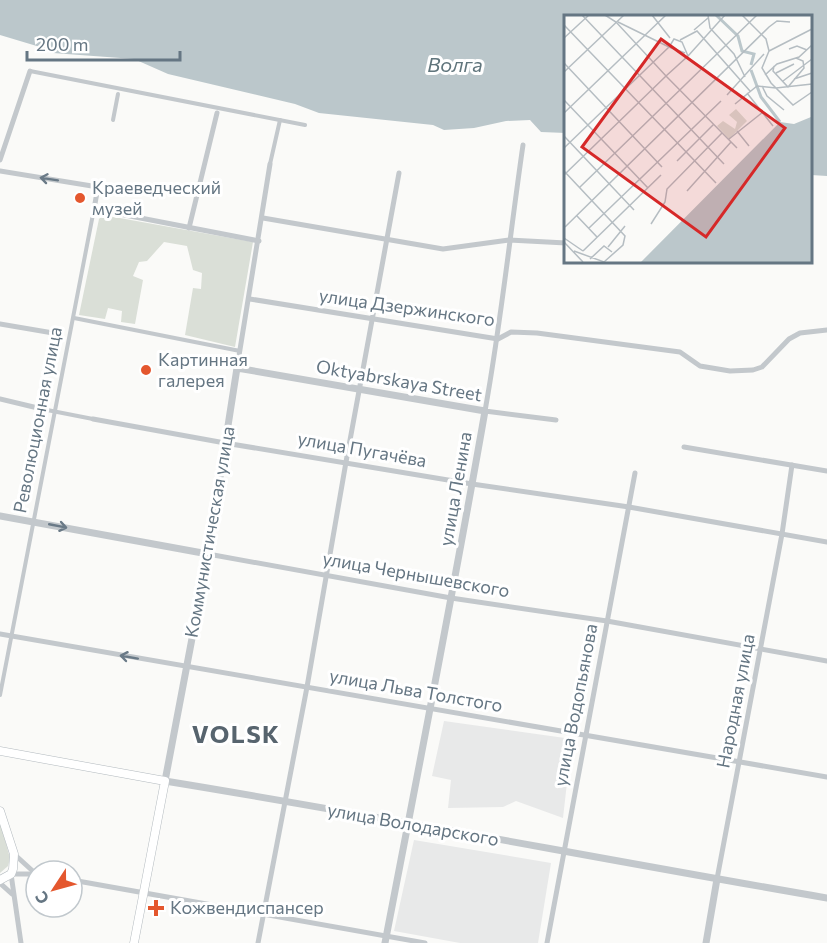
<svg xmlns="http://www.w3.org/2000/svg" width="827" height="943" viewBox="0 0 827 943" font-family="Commissioner,sans-serif">
  <rect width="100%" height="100%" fill="#fafaf8"/>
  <!-- built -->
  <g fill="#e8e9e9">
    <polygon points="444,721 572,739 563,818 516,801 503,807 448,808 451,780 432,776"/>
    <polygon points="414,840 551,863 538,943 460,943 394,931"/>
  </g>
  <!-- green -->
  <g fill="#dadfd7">
    <polygon points="103,215 253,242 235,347 185,335 193,288 201,289 202,273 193,270 187,246 164,242 147,261 139,262 133,276 143,280 135,324 121,322 122,311 108,308 105,319 79,315 99,219"/>
    <polygon points="0,822 10,858 8,866 0,873"/>
  </g>
  <!-- water -->
  <polygon fill="#bbc7cb" points="0,0 827,0 827,176 811,175 810,16 566,16 566,133 541,132 530,120 506,121 474,128 444,130 433,125 319,113 295,104 168,74 134,59 53,53 40,47 0,35"/>
  <g fill="none" stroke-linecap="round" stroke-linejoin="round">
    <defs>
      <g id="secondary">
        <polyline points="0,751 165,781 134,943"/>
        <polyline points="0,811 14,854 13,869 11,874 0,880"/>
      </g>
    </defs>
    <!-- secondary casing -->
    <use href="#secondary" stroke="#b3babf" stroke-width="9"/>
    <!-- pedestrian -->
    <g stroke="#c3c8cc" stroke-width="4">
      <polyline points="30,71 305,125"/>
      <polyline points="113,120 118,94"/>
      <polyline points="270,164 280,120"/>
      <polyline points="74,318 240,351"/>
      <polyline points="42,409 93,419"/>
      <polyline points="0,695 94,209"/>
    </g>
    <!-- minor -->
    <g stroke="#c3c8cc" stroke-width="5">
      <path d="M523 145C510 234 501 323 485 411L556 420"/>
      <polyline points="0,160 30,71"/>
      <polyline points="0,171 98,187 94,209 259,241"/>
      <polyline points="263,218 443,249 509,240 566,243"/>
      <polyline points="189,228 217,113"/>
      <polyline points="250,299 498,339 511,332 537,333 680,352 700,366 730,371 753,370 762,367 789,339 800,333 827,330"/>
      <polyline points="0,324 59,334"/>
      <polyline points="237,368 270,164"/>
      <polyline points="0,399 42,409"/>
      <polyline points="93,419 225,443 472,484 629,507 827,542"/>
      <polyline points="684,447 827,471"/>
      <polyline points="208,554 451,598 607,621 827,661"/>
      <polyline points="0,634 827,777"/>
      <polyline points="14,854 36,874"/>
      <polyline points="717,879 782,534 792,465"/>
      <polyline points="72,880 425,943"/>
      <polyline points="0,883 12,894"/>
      <polyline points="21,943 11,874 36,874"/>
      <polyline points="258,943 307,687 346,462 399,173"/>
      <polyline points="547,943 635,473"/>
    </g>
    <!-- tertiary -->
    <g stroke="#c3c8cc" stroke-width="7">
      <polyline points="0,516 208,554"/>
      <path d="M385 943C419 766 454 589 485 411L237 368 208 554 165 781C386 817 606 860 827 898"/>
      <polyline points="706,943 717,879"/>
    </g>
    <!-- secondary -->
    <use href="#secondary" stroke="#fff" stroke-width="8"/>
  </g>
  <!-- one-way arrows -->
  <defs><path id="oneway-shaft" d="M-6 0H5M1.5-3L5.5 0L1.5 3" fill="none" stroke-width="1.6" stroke-linecap="round" stroke-linejoin="round" transform="scale(1.5)"/></defs>
  <g stroke="#6a7a87">
    <use href="#oneway-shaft" transform="translate(49 179) rotate(-171)"/>
    <use href="#oneway-shaft" transform="translate(58 526) rotate(11)"/>
    <use href="#oneway-shaft" transform="translate(129 657) rotate(-170)"/>
  </g>
  <!-- markers -->
  <g fill="#e4572e" stroke="#fff" stroke-width="2">
    <circle cx="80" cy="198" r="6"/>
    <circle cx="146" cy="370" r="6"/>
    <path d="M153 899h6v6h6v6h-6v6h-6v-6h-6v-6h6z"/>
  </g>
  <g text-anchor="middle" stroke-width="6" stroke-linejoin="round" paint-order="stroke">
    <!-- poi labels -->
    <g font-size="18" fill="#657683" stroke="#fff" text-anchor="start">
      <text x="92" y="194">Краеведческий<tspan x="92" dy="21">музей</tspan></text>
      <text x="158" y="366">Картинная<tspan x="158" dy="21">галерея</tspan></text>
      <text x="170" y="914">Кожвендиспансер</text>
    </g>
    <!-- street labels -->
    <g font-size="18" fill="#657683" stroke="#fff">
      <text transform="translate(407 308) rotate(8)" y="6">улица Дзержинского</text>
      <text transform="translate(399 381) rotate(10)" y="6">Oktyabrskaya Street</text>
      <text transform="translate(38 420) rotate(-79)" y="6">Революционная улица</text>
      <text transform="translate(362 450) rotate(10)" y="6">улица Пугачёва</text>
      <text transform="translate(456 489) rotate(-80)" y="6">улица Ленина</text>
      <text transform="translate(210 532) rotate(-80)" y="6">Коммунистическая улица</text>
      <text transform="translate(416 575) rotate(10)" y="6">улица Чернышевского</text>
      <text transform="translate(416 691) rotate(10)" y="6">улица Льва Толстого</text>
      <text transform="translate(736 701) rotate(-79)" y="6">Народная улица</text>
      <text transform="translate(576 705) rotate(-79)" y="6">улица Водопьянова</text>
      <text transform="translate(413 825) rotate(10)" y="6">улица Володарского</text>
    </g>
    <!-- water labels -->
    <g font-size="20" font-style="italic" fill="#60757c" stroke="#fff">
      <text x="455" y="72">Волга</text>
    </g>
    <!-- district labels -->
    <g font-size="24" font-weight="bold" letter-spacing="1.5" fill="#57646e" stroke="#fff">
      <text x="236" y="743">VOLSK</text>
    </g>
  </g>
  <!-- overview -->
  <g transform="translate(564 15)">
    <rect width="248" height="248" fill="#fafaf8"/>
    <path d="M172 94 183 106 165 124 153 111 159 106 171 114 173 107 165 100Z" fill="#dadfd7"/>
    <path d="M247 102V247H77L216 107 230 109Z" fill="#bbc7cb"/>
    <path fill="none" stroke="#bbc7cb" stroke-width="3" d="M152 0 174 21 178 36 190 39 187 50M187 55 197 82 216 107"/>
    <path fill="none" stroke="#b5bdc2" stroke-width="1.5" d="M18 0 160 149M41 0 52 7 102 61 124 41 118 27 110 24 105 32 121 38M88 0 106 23M144 0 146 13 170 39 181 62M178 0 202 24 205 36 198 53 207 68 229 90 248 77M0 10 152 168M130 15 144 3M0 23 25 0M116 25 133 16 186 76M225 34 233 31 243 35M205 36 248 14M124 41 161 0M0 48 98 152M210 51 209 56 224 72 240 53 239 46 232 43M0 57 60 0M212 58 230 49M201 60 213 49 235 42 248 30M230 64 248 58M219 66 248 44M198 71 203 81 220 95M183 78 209 111M163 80 200 39M0 85 84 173M171 89 193 71 212 73 248 69M0 98 102 0M173 116 185 131M0 121 70 195M165 124 199 97M0 133 105 32 54 7M113 146 150 109M0 156 61 221 59 230 40 247 10 236M0 160 102 61 173 133M16 172 193 0M123 176 167 127M13 201 33 222M87 209 101 187 103 174 158 118M1 212 205 12 213 6 226 7M25 213 157 86M0 223 19 236M0 227 19 247M44 232 61 211M19 236 97 160M26 244 40 231 48 237"/>
    <path fill="#d62828" fill-opacity="0.15" stroke="#d62828" stroke-width="3" d="M97 24 221 113 142 222 18 132Z"/>
    <rect width="248" height="248" fill="none" stroke="#657683" stroke-width="3"/>
  </g>
  <!-- north arrow -->
  <g transform="translate(54 889) rotate(234)"><circle r="28" fill="#ffffff" stroke="#c1c8cd" stroke-width="1.5"/>
  <path d="M0-4.5L10 22L0 15L-10 22Z" fill="#e4572e"/>
  <text y="-9" font-size="16" font-weight="bold" text-anchor="middle" fill="#657683">С</text>
  </g>
  <!-- scale -->
  <path d="M27 51v9h153v-9" fill="none" stroke="#657683" stroke-width="3"/>
  <text x="36" y="51" font-size="18" fill="#657683" stroke="#ffffff" stroke-width="4.5" paint-order="stroke">200 m</text>
</svg>
